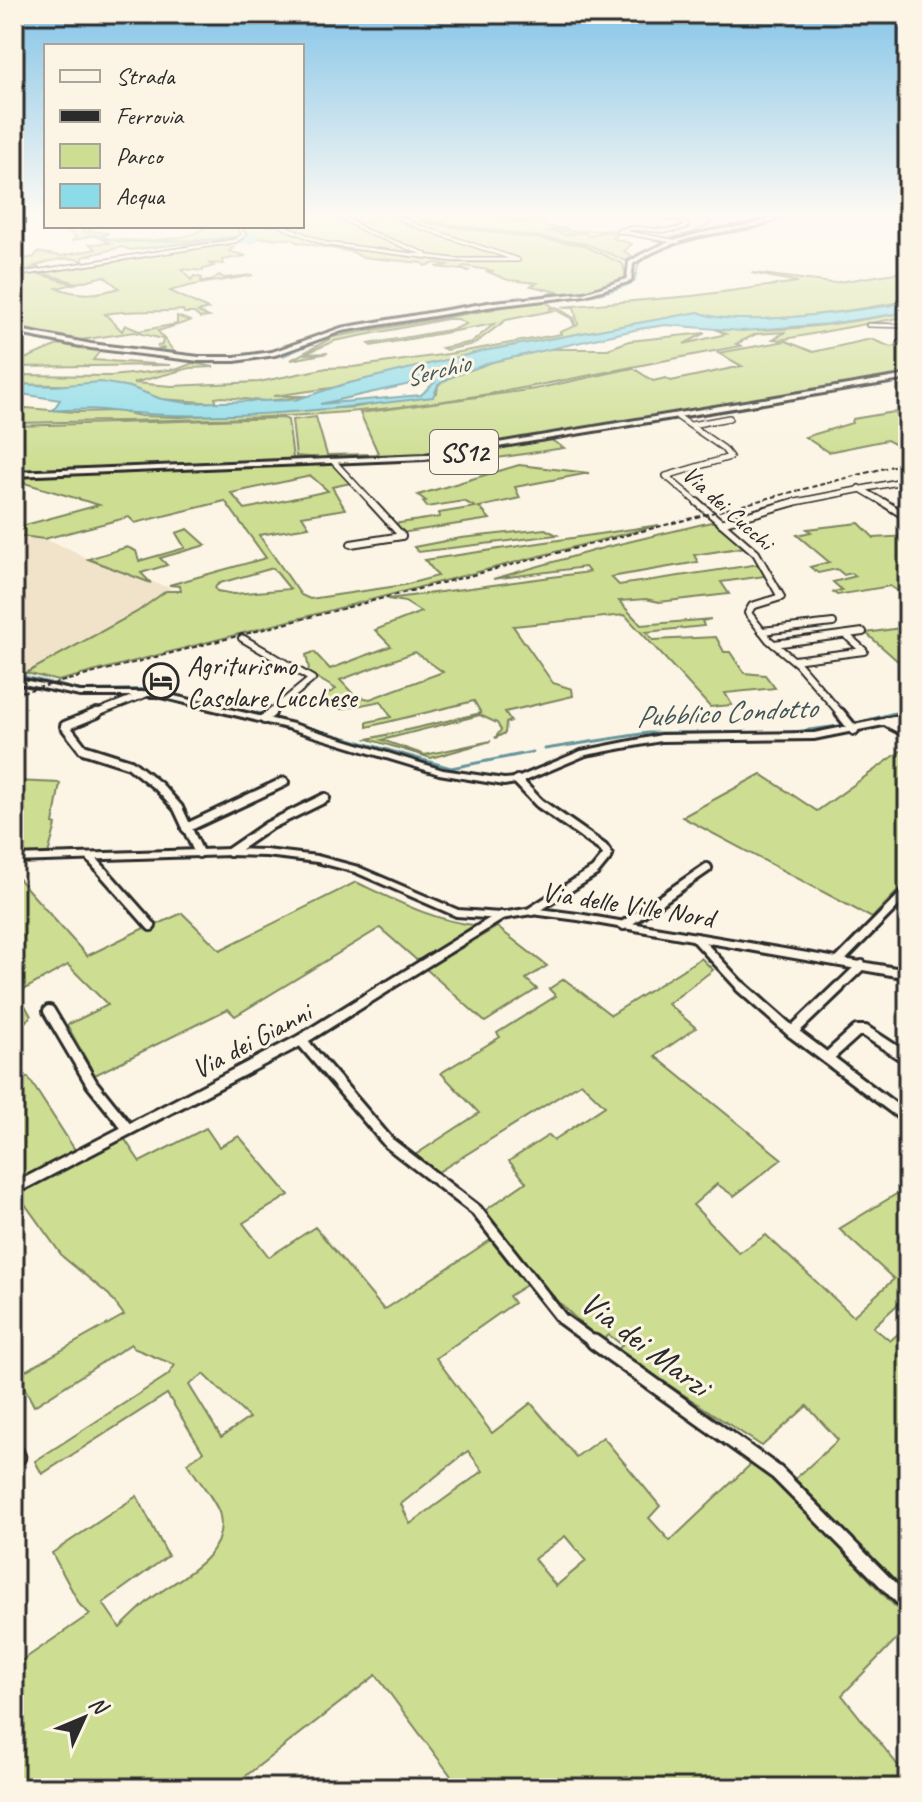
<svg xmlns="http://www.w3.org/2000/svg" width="922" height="1802" viewBox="0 0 922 1802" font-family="Caveat,sans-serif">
  <rect width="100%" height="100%" fill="#fcf5e5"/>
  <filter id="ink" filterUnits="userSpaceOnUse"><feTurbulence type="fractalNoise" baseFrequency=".0125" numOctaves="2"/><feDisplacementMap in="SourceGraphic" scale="16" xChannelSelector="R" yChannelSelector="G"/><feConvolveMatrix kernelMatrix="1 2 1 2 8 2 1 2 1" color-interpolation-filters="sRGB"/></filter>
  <g filter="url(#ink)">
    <!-- built -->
    <polygon fill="#f1e3ca" points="14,535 41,538 70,549 101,566 171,588 137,612 26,671 14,670"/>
    <!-- green -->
    <g fill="#cdde92" stroke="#7c845e" stroke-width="2" fill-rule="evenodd">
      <path d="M302 214H335L334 217 345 221 338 216 370 224 373 222 363 217 344 216 419 214 418 220 433 224 583 245 623 264 626 277C611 291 568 301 551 293L558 292 531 286 537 283 508 280 486 271H494L464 266 461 268 470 271 436 267 449 265 436 263 425 266 422 263 361 257 353 252 296 242 293 239 254 238 243 231 242 236 131 250 121 247 83 257V261C68 255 50 261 35 266L39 267 30 268 32 271 14 274V261L34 257 38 252 61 256 96 249 90 244 110 243 95 235 71 241 77 237 65 230 75 226H98L89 229 90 231 109 233 101 236C120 244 187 241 203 229L200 226H304L307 224 302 223Z"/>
      <polygon points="423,214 512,214 492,217 532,223 535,219 547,226 569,229 550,230 565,235 584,232 589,236 601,232 619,233 613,238 632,244 624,251 632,256 626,261 587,244 428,221 423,219"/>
      <path d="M202 244 234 247 229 251 246 256 222 260 224 264 208 263 214 266 203 269V271L182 269 191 280 194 276 202 278 201 281H211L219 275 224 278 253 275C226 281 198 282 170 291L208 309 198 312 209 317 200 318 194 313H184L183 310C156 313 132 309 105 314L122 331 125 325 139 331 177 324V316L190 321 158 331 175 353 153 350 165 348 157 346 162 345 163 339 134 332 74 341 14 329V303L21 300H14V276L39 274 74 284 57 288C79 296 97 295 119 288L104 276 77 283 42 273 198 248 182 246Z"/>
      <path d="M908 271V301C868 308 730 331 699 312L483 351 346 386 273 396H309L266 401 222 397 215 398 217 403 161 399 130 387 14 384V375L111 376 178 369 193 363 214 367 190 368 133 383 172 386 259 382 327 368 353 367 448 354 561 334 560 332 578 325 574 307H561L692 296 798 282 751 273H754L832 283Z"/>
      <polygon points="546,302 553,307 549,309 556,307 574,318 575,326 571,318 556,310 506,320 474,344 446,350 442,348 472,342 494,324 371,346 369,344 454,329 466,324 458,319 447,319 334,341 305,354 328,353 291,360 333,337 494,309 496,305"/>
      <path d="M908 312V316L898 318 780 340 773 339 786 332 756 334 736 344 741 346C619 368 495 398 371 410 253 421 133 420 14 423V407L75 412 117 411 141 416 179 417 356 407 437 393 438 385 451 377 492 362 550 349H608L629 341 705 333 684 344 726 334 715 329C778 334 845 323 908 312Z"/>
      <polygon points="871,339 891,347 908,343 908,375 442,453 329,459 296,456 292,420 316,417 327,455 375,454 378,453 360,413 535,389 633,368 653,381 666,378 671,381 742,366 718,353 786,341 813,352"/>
      <polygon points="60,344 100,351 93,360 170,365 14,367 14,359 27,358"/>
      <polygon points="894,412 908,420 908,451 887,440 828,452 805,437 852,423 853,419"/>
      <polygon points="283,418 288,420 293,458 326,461 14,472 14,449 18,441 14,440 14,426"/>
      <polygon points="551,440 564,448 484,460 474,453 467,453"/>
      <path d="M332 464 351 483 332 487 345 509 302 516 309 527 259 535 301 595 310 599 404 585 438 576 425 560 659 525 58 681 26 673 137 612 166 591H181L180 586 169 585 266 558 225 501 135 523 129 517 44 539 14 535V528L99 505 14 480 28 475ZM311 476 328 491 245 509 231 493ZM273 568 290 589 234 594 217 591 215 587 220 583Z"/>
      <polygon points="519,465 589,473 515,487 520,498 479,507 490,519 401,533 393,524 440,517 439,513 475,507 464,501 427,507 423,502 426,501 418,495"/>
      <path d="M715 521 745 547 694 555 698 562 611 577 619 585 759 564 765 576 721 582 729 594 659 602 646 599 619 601 641 625 711 619 702 621 704 626 646 632 653 640 716 637 724 652H730L744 673 765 675 775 688 725 693 732 705 710 707 625 615 513 626 553 683 572 689 573 696 505 712 511 721 506 723 505 733 495 738 501 730 497 723 480 715 382 740 425 755 491 741 431 758 368 739 481 713 474 701 367 727V722L391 717 381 701 341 709 323 697 336 689 307 672 309 669 306 655 314 652 330 669 391 646 375 630 421 612 405 602 388 599 589 572 585 567 493 579 603 548ZM415 652 443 672 370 699 355 696 340 680Z"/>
      <polygon points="859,523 874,538 908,536 908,598 890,586 837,595 833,592 842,590 833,582 856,576 852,573 844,575 837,569 818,573 810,567 829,562 797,535 811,532 807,529"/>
      <polygon points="188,529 206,545 160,558 167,565 141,573 151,583 88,559 127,547 136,551 139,561 185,548 176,533"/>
      <polygon points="545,529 557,535 418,552 414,547 461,538"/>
      <polygon points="908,627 908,662 900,663 866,633"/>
      <polygon points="908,746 908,880 872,918 682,817 761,774 817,811"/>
      <polygon points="14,781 60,783 53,824 56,825 48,854 14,855"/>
      <path d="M14 874 87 956 146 927 148 929 182 913 220 950 356 882C396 901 436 922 481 926L420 963 380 928 235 1016 228 1009 95 1075 67 1025 108 1005 68 965 18 993 31 1016 14 1033V984L17 982 14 978Z"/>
      <polygon points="497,927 547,966 526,979 537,989 485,1022 426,969"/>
      <path d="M701 958 713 970 668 1004 696 1028 655 1056 782 1159 734 1196 717 1184 693 1205 739 1253 766 1235 853 1316 894 1279 839 1229 908 1187V1295L873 1327 890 1341 908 1325V1594L795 1479 838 1440 807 1406 762 1446 617 1351 622 1345 609 1335 602 1341C555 1304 520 1259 483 1212L526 1182 509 1161 549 1135 554 1140 605 1106 581 1083 438 1172 415 1155 479 1113 441 1073 500 1037 497 1033 556 996 549 989 564 979 611 1015Z"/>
      <polygon points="28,1077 75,1150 14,1184 14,1085"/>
      <path d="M206 1128 219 1147 239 1136 289 1195 243 1223 269 1257 315 1227 384 1310 492 1239 528 1284 509 1296 514 1303 436 1358 492 1433 531 1403 576 1457 603 1437 660 1506 649 1518 670 1541 753 1462 774 1479 908 1620V1627L842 1695 908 1778V1788H460L376 1675 230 1788H14V1666L90 1614 80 1605 52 1553 137 1496 168 1556 103 1603 120 1628C130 1618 141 1607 152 1598 178 1578 228 1558 220 1516 218 1503 195 1476 187 1463L203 1452 167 1394 42 1474 35 1461 168 1375 175 1365 133 1348 131 1344 34 1406 18 1375 124 1315 109 1295 63 1257 17 1193 124 1138 140 1162ZM204 1374 249 1418 221 1437 189 1385ZM468 1451 483 1471 410 1524 401 1504ZM565 1536 586 1561 556 1586 534 1559Z"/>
    </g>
    <!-- water -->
    <path fill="#8bdbe8" stroke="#65959c" stroke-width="2" fill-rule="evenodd" d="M908 303V312L828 324 742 331 666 325 639 329 492 362 451 377 438 385 433 397C323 411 211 423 102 410 85 408 69 411 53 410L60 400 14 393V384L55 386 100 382 130 387 161 399 188 403 295 400 345 384 483 351 699 312C736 330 863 309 908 303ZM428 380 435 382 421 395 320 404Z"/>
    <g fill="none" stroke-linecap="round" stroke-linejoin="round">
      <!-- stream-far1 -->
      <g stroke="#65959c" stroke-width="2">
        <polyline points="77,226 91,235"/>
        <polyline points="734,230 759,227 788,214"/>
        <polyline points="548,232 618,230"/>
        <polyline points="94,236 124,242 238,239"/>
        <polyline points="665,238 693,234 711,222 707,218 723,214"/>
        <path d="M528 302C565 299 600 298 634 282L640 260 663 249 711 234"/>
        <polyline points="442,315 489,307"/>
        <polyline points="14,335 97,350"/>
        <polyline points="192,362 283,356 335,334 418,318"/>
        <polyline points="14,674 81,690 150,689 264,715"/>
        <polyline points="887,715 908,710"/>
      </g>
      <!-- stream -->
      <g stroke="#65959c" stroke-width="3">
        <polyline points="257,713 451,768 533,752"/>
        <polyline points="853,724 895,713"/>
        <polyline points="545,749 648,733 787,733 846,725"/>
      </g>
      <!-- canal -->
      <polyline stroke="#8bdbe8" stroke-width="10" points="242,239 253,238"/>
      <defs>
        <g id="minor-far5">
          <polyline points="336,214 368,232 425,254"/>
          <path d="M659 214 667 219 677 218 687 226C663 237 641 223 618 231L678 242"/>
          <polyline points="282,226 326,244 454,260 518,260 414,225 392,214"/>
          <polyline points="14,275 235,241 244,235 239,226"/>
          <polyline points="868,325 908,326"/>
        </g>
        <g id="minor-far4">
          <polyline points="678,417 723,448 730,457 666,476 699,504"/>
          <polyline points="691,425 729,418"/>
          <polyline points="334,462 373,504"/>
          <polyline points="859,488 886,504"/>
          <polyline points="786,504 908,480"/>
        </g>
        <g id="minor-far3">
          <polyline points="697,502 756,553 781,597 752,606 748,613 769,640 798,664 842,715"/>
          <polyline points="883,502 908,518"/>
          <polyline points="721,523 794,502"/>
          <polyline points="351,544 402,536 371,502"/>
          <polyline points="762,631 833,623"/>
          <polyline points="242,638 312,679 268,715"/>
          <polyline points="774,644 863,632"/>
          <polyline points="794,660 864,651 846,635"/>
          <polyline points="92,715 145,694"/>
        </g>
        <g id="minor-far2">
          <polyline points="97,713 65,726 83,749 130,764 159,787 178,808 199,853"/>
          <polyline points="840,713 854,730"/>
          <polyline points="264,719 271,713"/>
          <polyline points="887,722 908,733"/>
          <polyline points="517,780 539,803 603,848 608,855 595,871 532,911"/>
          <polyline points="186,828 284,782"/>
          <polyline points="230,852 268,826 325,798"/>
          <polyline points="91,858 151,926"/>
          <polyline points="624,925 707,868"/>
          <polyline points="696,938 743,989"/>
          <polyline points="840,960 908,891"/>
          <polyline points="383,989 501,916"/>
          <polyline points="837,989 862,965"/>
        </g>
        <g id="minor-far1">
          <polyline points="741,987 792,1032 908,1119"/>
          <polyline points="49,1011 92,1084 128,1129"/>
          <polyline points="792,1032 839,987"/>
          <polyline points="301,1040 389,1143 476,1210 562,1319 596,1344"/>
          <polyline points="827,1058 857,1031 865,1031 908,1059"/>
          <polyline points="14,1189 301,1040 386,987"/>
        </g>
        <g id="minor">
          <polyline points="594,1342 777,1473 908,1605"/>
          <polyline points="14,1449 18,1457"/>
        </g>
        <g id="tertiary">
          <polygon points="14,678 80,692 157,692 293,724 443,770 504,779 517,778 581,751 661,735 814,733 908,714 908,720 814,739 661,741 586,755 522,782 504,785 439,774 287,728 157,696 80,696 14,682"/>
          <polygon points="230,849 266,850 317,856 358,867 458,910 501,913 532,908 578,914 908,970 908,978 578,920 532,914 501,919 456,916 355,872 317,862 266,856 230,855 14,862 14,856"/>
        </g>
        <path id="secondary" d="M777 214H783C765 227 744 228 722 232 691 237 660 245 633 264L631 281 585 295 494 306 342 331 275 355 235 361H199L91 348 14 333V329L91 344 199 357H235L272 352 341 328 494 302 584 293 627 279 629 262C656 244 686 236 717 230 738 226 759 226 777 214Z"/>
        <polygon id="primary" points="908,375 908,379 425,459 14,476 14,472 425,455"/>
      </defs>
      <!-- minor-far5 casing -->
      <use href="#minor-far5" stroke="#2b2b2b" stroke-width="6"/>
      <!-- minor-far4 casing -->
      <use href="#minor-far4" stroke="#2b2b2b" stroke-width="8"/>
      <!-- minor-far3 casing -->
      <use href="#minor-far3" stroke="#2b2b2b" stroke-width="10"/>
      <!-- minor-far2 casing -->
      <use href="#minor-far2" stroke="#2b2b2b" stroke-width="14"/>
      <!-- minor-far1 casing -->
      <use href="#minor-far1" stroke="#2b2b2b" stroke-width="16"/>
      <!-- minor casing -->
      <use href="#minor" stroke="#2b2b2b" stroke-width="19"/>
      <!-- tertiary casing -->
      <use href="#tertiary" stroke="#2b2b2b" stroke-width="6"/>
      <!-- secondary casing -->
      <use href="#secondary" stroke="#2b2b2b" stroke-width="6"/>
      <!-- primary casing -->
      <use href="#primary" stroke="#2b2b2b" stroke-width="6"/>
      <!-- minor-far5 -->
      <use href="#minor-far5" stroke="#fcf5e5" stroke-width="3"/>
      <!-- minor-far4 -->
      <use href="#minor-far4" stroke="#fcf5e5" stroke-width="5"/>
      <!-- minor-far3 -->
      <use href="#minor-far3" stroke="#fcf5e5" stroke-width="6"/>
      <!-- minor-far2 -->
      <use href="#minor-far2" stroke="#fcf5e5" stroke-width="8"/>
      <!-- minor-far1 -->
      <use href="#minor-far1" stroke="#fcf5e5" stroke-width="10"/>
      <!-- minor -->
      <use href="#minor" stroke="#fcf5e5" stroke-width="13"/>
      <!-- tertiary -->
      <use href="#tertiary" fill="#fcf5e5" fill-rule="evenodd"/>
      <!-- secondary -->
      <use href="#secondary" fill="#fcf5e5" fill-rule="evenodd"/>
      <!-- primary -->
      <use href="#primary" fill="#fcf5e5" fill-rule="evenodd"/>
      <!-- rail -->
      <polyline stroke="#2b2b2b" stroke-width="2" stroke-dasharray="5 3" stroke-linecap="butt" points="14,694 908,462"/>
    </g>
  </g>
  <!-- sky -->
  <linearGradient id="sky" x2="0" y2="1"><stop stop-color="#83c4e8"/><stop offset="0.46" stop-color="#fefaf3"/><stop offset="1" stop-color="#fefaf3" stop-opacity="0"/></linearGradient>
  <rect width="922" height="467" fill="url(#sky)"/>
  <!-- icons -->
  <defs>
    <symbol id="hotel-ring" viewBox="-11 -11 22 22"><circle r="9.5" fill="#fcf5e5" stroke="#2b2b2b" stroke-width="1.5"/><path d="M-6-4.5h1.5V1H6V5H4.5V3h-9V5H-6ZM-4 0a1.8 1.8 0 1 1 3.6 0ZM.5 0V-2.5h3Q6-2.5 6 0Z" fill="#2b2b2b"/></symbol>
  </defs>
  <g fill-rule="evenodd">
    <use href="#hotel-ring" x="141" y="661" width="40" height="40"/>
  </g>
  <g text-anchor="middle" stroke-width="6" stroke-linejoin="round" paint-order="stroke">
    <!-- far-street labels -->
    <g font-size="24" fill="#2b2b2b" stroke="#fcf5e5">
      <text transform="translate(728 508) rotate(42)" y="8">Via dei Cucchi</text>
    </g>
    <!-- far-water labels -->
    <g font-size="26" font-style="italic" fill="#43575a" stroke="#fcf5e5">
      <text transform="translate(437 370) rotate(-14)" y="9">Serchio</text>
    </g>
    <!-- shield labels -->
    <rect fill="#fcf5e5" stroke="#6a6863" stroke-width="2" x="430" y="430" width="68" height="44" rx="6"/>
    <g font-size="26" font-weight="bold" fill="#2b2b2b">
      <text x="464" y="461">SS12</text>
    </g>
    <!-- poi labels -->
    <g font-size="28" fill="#2b2b2b" stroke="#fcf5e5" text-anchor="start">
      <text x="187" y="675">Agriturismo<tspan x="187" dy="32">Casolare Lucchese</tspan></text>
    </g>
    <!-- street labels -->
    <g font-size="28" fill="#2b2b2b" stroke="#fcf5e5">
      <text transform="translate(628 904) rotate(9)" y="10">Via delle Ville Nord</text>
      <text transform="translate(251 1040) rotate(-28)" y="10">Via dei Gianni</text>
    </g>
    <!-- water labels -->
    <g font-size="30" font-style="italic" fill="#43575a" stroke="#fcf5e5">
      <text transform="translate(726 712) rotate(-3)" y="10">Pubblico Condotto</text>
    </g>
    <!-- near-street labels -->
    <g font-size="34" fill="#2b2b2b" stroke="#fcf5e5">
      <text transform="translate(646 1343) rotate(37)" y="12">Via dei Marzi</text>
    </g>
  </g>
  <!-- margin -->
  <rect width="922" height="1802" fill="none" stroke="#fcf5e5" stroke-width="48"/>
  <rect x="24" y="24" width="874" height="1754" fill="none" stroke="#2b2b2b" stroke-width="3" filter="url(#ink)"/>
  <!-- legend -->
  <rect x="44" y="44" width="260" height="184" fill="#fcf5e5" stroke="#a8a49b" stroke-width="2"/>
  <rect x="60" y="70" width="40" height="12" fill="#fcf5e5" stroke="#a8a49b" stroke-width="2"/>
  <text x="116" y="84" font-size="24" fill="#2b2b2b">Strada</text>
  <rect x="60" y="110" width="40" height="12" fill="#2b2b2b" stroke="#a8a49b" stroke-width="2"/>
  <text x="116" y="124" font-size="24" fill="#2b2b2b">Ferrovia</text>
  <rect x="60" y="144" width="40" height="24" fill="#cdde92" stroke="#a8a49b" stroke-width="2"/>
  <text x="116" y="164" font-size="24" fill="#2b2b2b">Parco</text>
  <rect x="60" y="184" width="40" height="24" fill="#8bdbe8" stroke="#a8a49b" stroke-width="2"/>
  <text x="116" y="204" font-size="24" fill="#2b2b2b">Acqua</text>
  <!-- north arrow -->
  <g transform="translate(84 1718) rotate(46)" stroke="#fcf5e5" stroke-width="6" paint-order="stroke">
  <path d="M0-6L14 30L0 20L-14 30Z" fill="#2b2b2b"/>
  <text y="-12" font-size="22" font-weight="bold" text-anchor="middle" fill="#2b2b2b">N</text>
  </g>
</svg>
